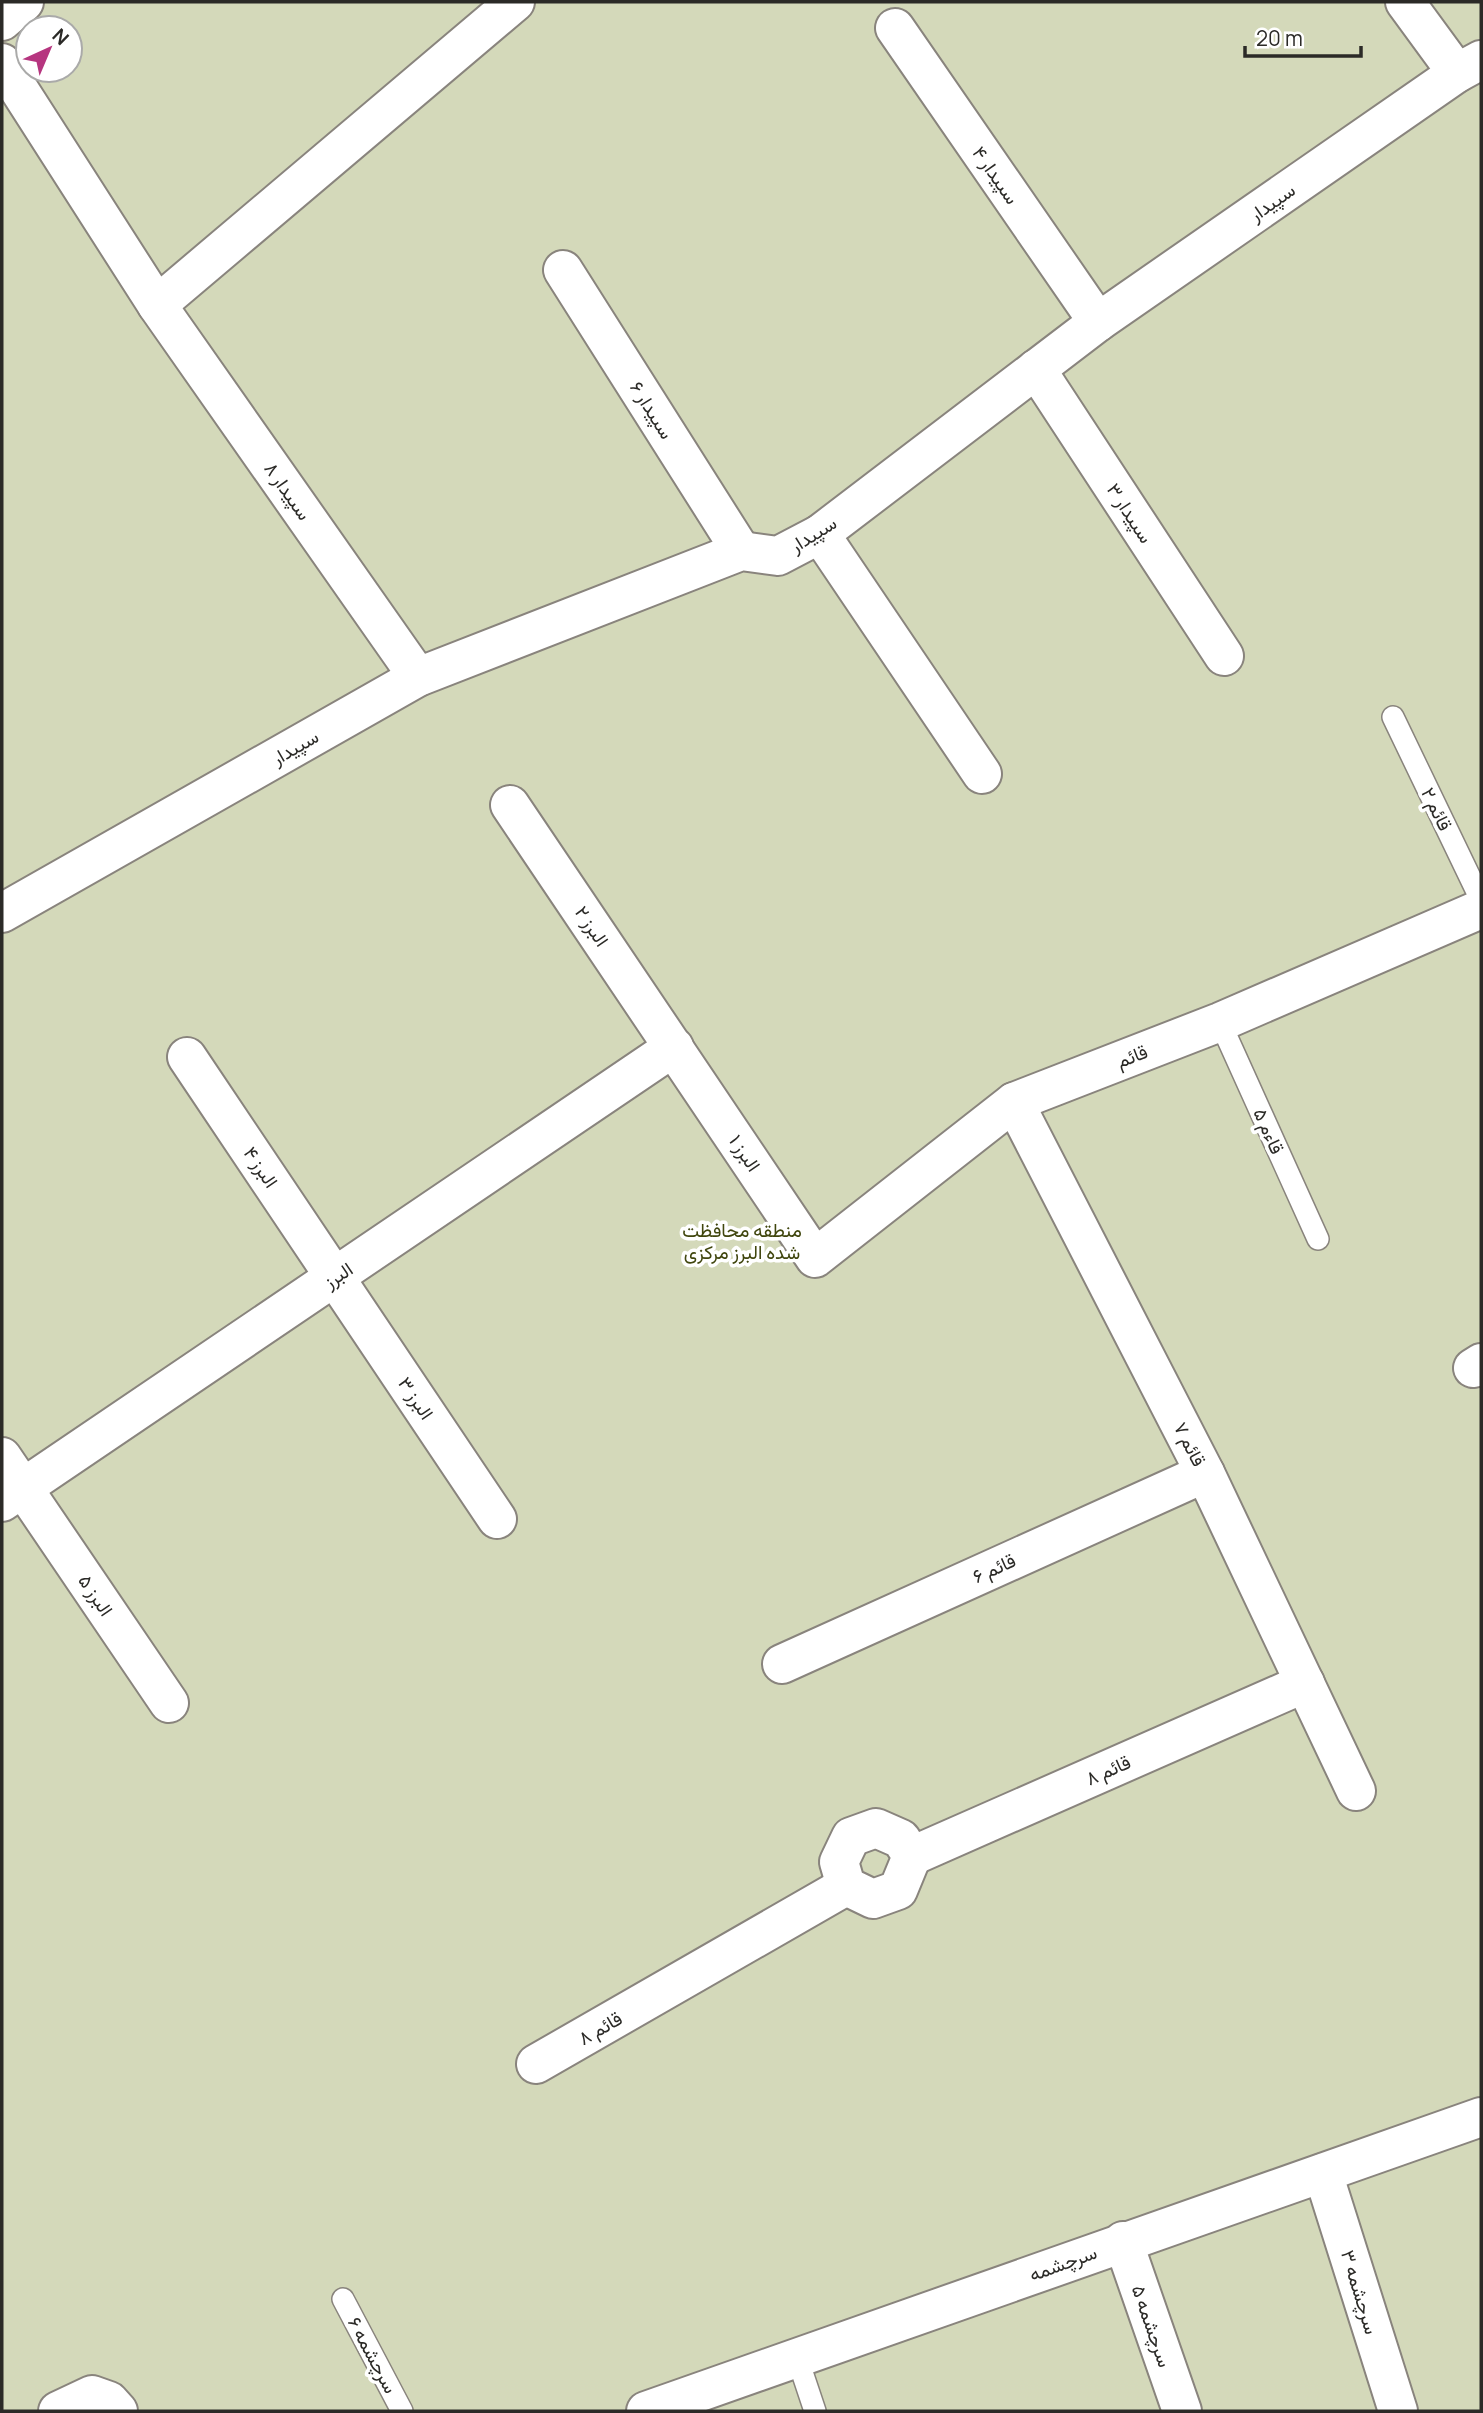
<svg xmlns="http://www.w3.org/2000/svg" width="1483" height="2413" viewBox="0 0 1483 2413" font-family="Manrope,Vazirmatn,sans-serif">
  <rect width="100%" height="100%" fill="#faf5ed"/>
  <!-- green -->
  <path fill="#d4d9ba" fill-rule="evenodd" d="M2 2H1481V2411H2ZM28 28H70V70H28Z"/>
  <g fill="none" stroke-linecap="round" stroke-linejoin="round">
    <defs>
      <g id="service">
        <polyline points="1393,717 1481,900"/>
        <polyline points="1220,1022 1318,1239"/>
        <polyline points="343,2299 402,2411"/>
        <polyline points="797,2357 815,2411"/>
      </g>
      <g id="minor">
        <polyline points="1405,2 1457,73"/>
        <polyline points="2,21 24,2"/>
        <polyline points="895,28 1098,322"/>
        <polyline points="2,63 157,305 418,677"/>
        <polyline points="563,270 741,551"/>
        <polyline points="157,305 515,2"/>
        <polyline points="1036,369 1224,656"/>
        <polyline points="820,534 982,774"/>
        <polyline points="510,805 815,1258 1014,1102 1220,1022 1481,909"/>
        <polyline points="2,913 418,677 741,551 778,556 820,534 1098,322 1457,73 1481,60"/>
        <polyline points="187,1057 497,1519"/>
        <polyline points="1014,1102 1205,1473 1356,1791"/>
        <polyline points="1473,1368 1481,1363"/>
        <polyline points="2,1457 169,1703"/>
        <polyline points="2,1502 674,1047"/>
        <polyline points="782,1664 1205,1473"/>
        <polygon points="876,1828 901,1839 912,1856 898,1890 873,1899 846,1886 839,1862 851,1837"/>
        <polyline points="912,1856 1305,1683"/>
        <polyline points="536,2064 846,1886"/>
        <polyline points="1323,2173 1398,2411"/>
        <polyline points="1123,2241 1182,2411"/>
        <polyline points="58,2411 92,2395 109,2401 118,2411"/>
        <polyline points="646,2411 1481,2117"/>
      </g>
    </defs>
    <!-- service casing -->
    <use href="#service" stroke="#89847d" stroke-width="24"/>
    <!-- minor casing -->
    <use href="#minor" stroke="#89847d" stroke-width="42"/>
    <!-- service -->
    <use href="#service" stroke="#fff" stroke-width="21"/>
    <!-- minor -->
    <use href="#minor" stroke="#fff" stroke-width="38"/>
  </g>
  <g text-anchor="middle" stroke-width="7" stroke-linejoin="round" paint-order="stroke">
    <!-- street labels -->
    <g font-size="19" fill="#2b2a27" stroke="#fff">
      <text transform="translate(996 175) rotate(55)" y="7">سپیدار ۴</text>
      <text transform="translate(1272 202) rotate(-35)" y="7">سپیدار</text>
      <text transform="translate(652 410) rotate(58)" y="7">سپیدار ۶</text>
      <text transform="translate(288 491) rotate(55)" y="7">سپیدار ۸</text>
      <text transform="translate(1130 513) rotate(57)" y="7">سپیدار ۳</text>
      <text transform="translate(813 534) rotate(-32)" y="7">سپیدار</text>
      <text transform="translate(295 747) rotate(-30)" y="7">سپیدار</text>
      <text transform="translate(1437 809) rotate(64)" y="7">قائم ۲</text>
      <text transform="translate(592 926) rotate(56)" y="7">البرز ۲</text>
      <text transform="translate(1132 1056) rotate(-21)" y="7">قائم</text>
      <text transform="translate(1269 1131) rotate(66)" y="7">قاءم ۵</text>
      <text transform="translate(745 1153) rotate(56)" y="7">البرز ۱</text>
      <text transform="translate(261 1167) rotate(56)" y="7">البرز ۴</text>
      <text transform="translate(338 1275) rotate(-34)" y="7">البرز</text>
      <text transform="translate(416 1398) rotate(56)" y="7">البرز ۳</text>
      <text transform="translate(1190 1444) rotate(63)" y="7">قائم ۷</text>
      <text transform="translate(994 1568) rotate(-24)" y="7">قائم ۶</text>
      <text transform="translate(96 1595) rotate(56)" y="7">البرز ۵</text>
      <text transform="translate(1108 1770) rotate(-24)" y="7">قائم ۸</text>
      <text transform="translate(600 2028) rotate(-30)" y="7">قائم ۸</text>
      <text transform="translate(1063 2263) rotate(-20)" y="7">سرچشمه</text>
      <text transform="translate(1360 2292) rotate(73)" y="7">سرچشمه ۳</text>
      <text transform="translate(1152 2326) rotate(71)" y="7">سرچشمه ۵</text>
      <text transform="translate(373 2355) rotate(62)" y="7">سرچشمه ۶</text>
    </g>
    <!-- park labels -->
    <g font-size="19" fill="#40460e" stroke="#fff">
      <text x="742" y="1237">منطقه محافظت<tspan x="742" dy="22">شده البرز مرکزی</tspan></text>
    </g>
  </g>
  <!-- border -->
  <rect width="1483" height="2413" fill="none" stroke="#2b2a27" stroke-width="7"/>
  <!-- north arrow -->
  <g transform="translate(49 49) rotate(44)"><circle r="33" fill="#ffffff" stroke="#aaaaa9" stroke-width="2"/>
  <path d="M0-5L12 26L0 18L-12 26Z" fill="#b6357f"/>
  <text y="-10" font-size="19" font-weight="bold" text-anchor="middle" fill="#2b2a27">N</text>
  </g>
  <!-- scale -->
  <path d="M1245 46v10h116v-10" fill="none" stroke="#2b2a27" stroke-width="3.5"/>
  <text x="1256" y="46" font-size="21" fill="#2b2a27" stroke="#ffffff" stroke-width="5" paint-order="stroke">20 m</text>
</svg>
